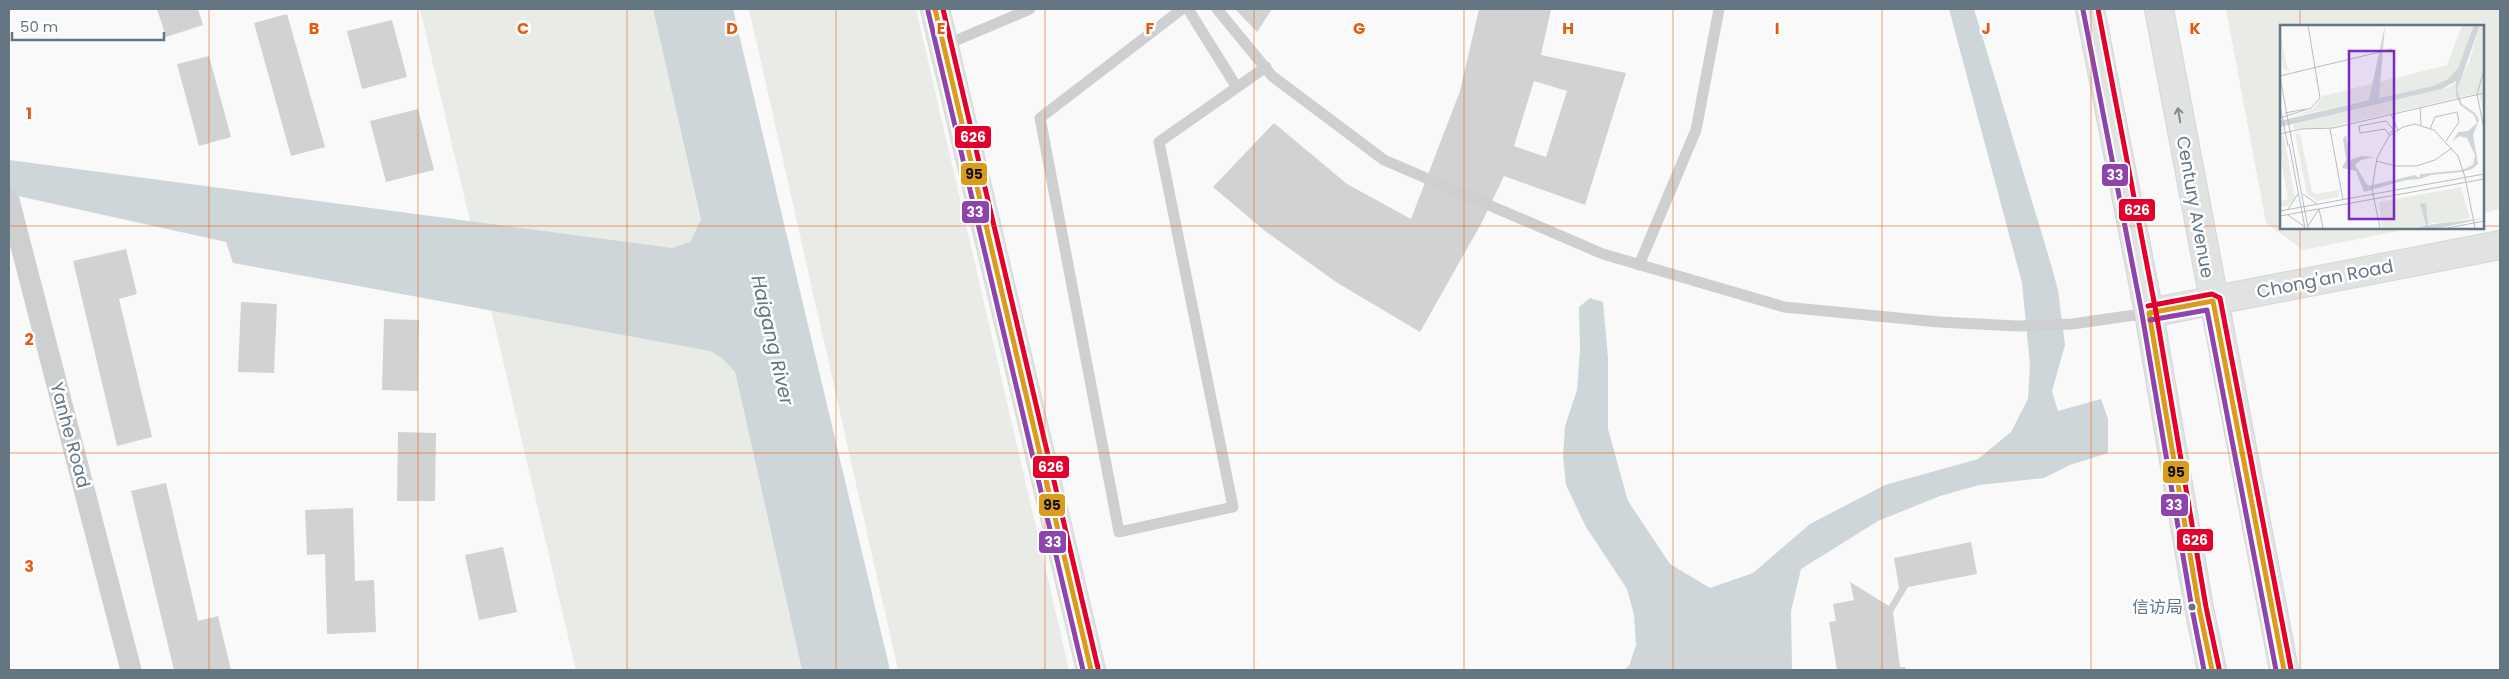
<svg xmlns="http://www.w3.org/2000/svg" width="2509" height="679" viewBox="0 0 2509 679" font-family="Poppins,'Noto Sans SC',sans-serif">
  <rect width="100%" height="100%" fill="#f9f9f9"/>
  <!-- green -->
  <g fill="#e8ebe6">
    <polygon points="420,9 653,9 802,670 576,670"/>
    <polygon points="749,9 916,9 1069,670 898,670"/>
    <polygon points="2226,9 2500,9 2500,209 2483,213 2483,26 2282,26 2282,228 2413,228 2303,250 2266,223"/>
  </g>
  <!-- water -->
  <g fill="#ced6d9">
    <polygon points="653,9 733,9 890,670 802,670 735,372 722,358 710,351 233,263 226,242 9,194 9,160 672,248 690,242 701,220"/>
    <polygon points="1949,9 1974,9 2050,261 2058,290 2065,345 2052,391 2058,411 2101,399 2108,419 2108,453 2070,465 2044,478 1979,485 1940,496 1878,521 1801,569 1791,611 1792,670 1624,670 1629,666 1636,645 1634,615 1627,589 1586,527 1566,485 1563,456 1565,426 1577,390 1580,350 1579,307 1590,298 1603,302 1608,358 1608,429 1628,501 1670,564 1710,588 1753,573 1810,524 1885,485 1978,459 2011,432 2028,399 2030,365 2022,283"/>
  </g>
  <!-- building -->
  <g fill="#d0d2d3" fill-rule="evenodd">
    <polygon points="157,9 198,9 203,25 166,37"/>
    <polygon points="1235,9 1272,9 1257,32"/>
    <path d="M1479 9H1551L1541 55 1626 73 1585 205 1504 176 1481 224 1420 332 1336 282 1265 231 1213 187 1274 123 1347 184 1411 219 1460 91ZM1534 81 1567 91 1546 157 1514 146Z"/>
    <polygon points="287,14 325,147 291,156 254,23"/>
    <polygon points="392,20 407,77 362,89 347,31"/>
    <polygon points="209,56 231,137 199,146 177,64"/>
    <polygon points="418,109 434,170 386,182 370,121"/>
    <polygon points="126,249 137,294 119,299 152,437 117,446 73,261"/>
    <polygon points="241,302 277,304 274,373 238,372"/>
    <polygon points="384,319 419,320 418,391 382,390"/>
    <polygon points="398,432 436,433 435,501 397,501"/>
    <polygon points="166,483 198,621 218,616 231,670 174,670 131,491"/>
    <polygon points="353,508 355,581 374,580 376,632 327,634 325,554 307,555 305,510"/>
    <polygon points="1971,542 1977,574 1908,587 1893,612 1900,667 1905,667 1906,670 1837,670 1829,622 1836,621 1833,604 1854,600 1850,582 1889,606 1899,588 1894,558"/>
    <polygon points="503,547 517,612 479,620 465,555"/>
  </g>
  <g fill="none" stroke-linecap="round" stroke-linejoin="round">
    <defs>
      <g id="secondary">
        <polyline points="935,9 1091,670"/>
        <polyline points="2149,313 2500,245"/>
      </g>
      <g id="primary">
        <polyline points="2090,9 2149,313 2199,608 2212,670"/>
        <polyline points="2159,9 2284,670"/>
      </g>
    </defs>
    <!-- secondary casing -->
    <use href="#secondary" stroke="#d5d6d7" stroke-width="30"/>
    <!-- primary casing -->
    <use href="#primary" stroke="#d5d6d7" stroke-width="30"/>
    <!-- lane -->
    <g stroke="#cecfd0" stroke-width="11">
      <polyline points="1182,9 1040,118 1119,532 1233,507 1159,142 1266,67"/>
      <polyline points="1188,9 1236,86"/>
      <polyline points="1217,9 1272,76 1384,160 1603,254 1784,307 1939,322 2017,326 2072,324 2149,313"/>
      <polyline points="943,46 1030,9"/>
      <polyline points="1639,265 1696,130 1719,9"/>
    </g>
    <!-- street -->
    <polyline stroke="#cecfd0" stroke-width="21" points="9,200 131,670"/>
    <!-- secondary -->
    <use href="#secondary" stroke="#e1e2e2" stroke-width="28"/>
    <!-- primary -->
    <use href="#primary" stroke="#e1e2e2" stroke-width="28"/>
    <defs>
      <g id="bus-1">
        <polyline points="935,9 1091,670"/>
        <polyline points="2212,670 2199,608 2149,313 2213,301 2284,670"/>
      </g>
      <g id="bus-2">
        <polyline points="2083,10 2142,314 2192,609 2204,670"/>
        <polyline points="928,11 1083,670"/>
        <polyline points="2150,320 2207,310 2276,670"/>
      </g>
      <g id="bus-3">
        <polyline points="943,9 1098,668"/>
        <polyline points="2098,9 2156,312 2206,607 2219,668"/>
        <polyline points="2148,306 2212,294 2220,298 2291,669"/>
      </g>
    </defs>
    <!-- bus-1 casing -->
    <use href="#bus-1" stroke="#fff" stroke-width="9"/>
    <!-- bus-2 casing -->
    <use href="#bus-2" stroke="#fff" stroke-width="9"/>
    <!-- bus-3 casing -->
    <use href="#bus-3" stroke="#fff" stroke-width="9"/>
    <!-- bus-1 -->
    <use href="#bus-1" stroke="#da9c1a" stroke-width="5"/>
    <!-- bus-2 -->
    <use href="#bus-2" stroke="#8e44ad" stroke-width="5"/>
    <!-- bus-3 -->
    <use href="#bus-3" stroke="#e4002b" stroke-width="5"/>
  </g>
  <!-- one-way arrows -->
  <defs><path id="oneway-shaft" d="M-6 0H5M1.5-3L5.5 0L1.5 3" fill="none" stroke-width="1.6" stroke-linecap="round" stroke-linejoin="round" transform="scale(1.25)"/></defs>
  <use stroke="#7e8c96" href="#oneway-shaft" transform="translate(2179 115) rotate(-100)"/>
  <!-- grid -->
  <path fill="none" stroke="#e8590c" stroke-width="1" stroke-opacity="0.55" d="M209 9V670M418 9V670M627 9V670M836 9V670M1045 9V670M1254 9V670M1464 9V670M1673 9V670M1882 9V670M2091 9V670M2300 9V26M9 226H2282M2483 226H2500M2300 228V670M9 453H2500"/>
  <!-- markers -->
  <circle fill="#657683" stroke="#fff" stroke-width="2" cx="2192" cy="607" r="4.5"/>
  <g text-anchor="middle" stroke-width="5" stroke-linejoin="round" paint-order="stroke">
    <!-- bus labels -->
    <g font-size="17" fill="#657683" stroke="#fff" text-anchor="end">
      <text x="2183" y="613">信访局</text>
    </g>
    <!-- street labels -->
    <g font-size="18" fill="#657683" stroke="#fff">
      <text transform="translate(2195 207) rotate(80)" y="6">Century Avenue</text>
      <text transform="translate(2325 279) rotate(-11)" y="6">Chong'an Road</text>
      <text transform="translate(70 435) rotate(75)" y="6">Yanhe Road</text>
    </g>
    <!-- water labels -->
    <g font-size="19" font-style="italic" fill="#60757c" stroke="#fff">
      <text transform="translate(773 340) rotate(77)" y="7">Haigang River</text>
    </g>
  </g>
  <!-- overview -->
  <g transform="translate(2280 25)">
    <rect width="204" height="204" fill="#f9f9f9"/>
    <path d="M182 0H194L178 43 168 54 153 61 15 91 34 83 43 71 167 40ZM200 0H204V91L199 68 50 102 14 104 13 99 170 62 179 55 189 37ZM0 6 7 41 10 46 3 44ZM20 108 32 167 36 169 59 165V172L37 176 27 169 15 109ZM4 111 15 173 8 181 0 182V176L8 174 0 129V112ZM181 162 190 193 158 199 155 197 135 203H102L99 177Z" fill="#e8ebe6"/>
    <path d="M105 0 99 73 153 61 168 54 178 43 194 0H200L177 65 182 79 195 88 199 95 193 110 198 139 192 144 182 147 151 150 140 154 126 155 84 167 76 146 62 143 66 135 63 114 66 110 70 135 82 131 94 132 81 135 75 140 88 161 135 150 139 153 140 149 182 145 193 140 195 130 187 113 179 111 172 117 178 107 188 106 197 98 194 90 180 80 176 70V56L162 64 0 102V96L89 75ZM146 178 148 200 204 193 162 203H137L146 200 140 179Z" fill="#ced6d9"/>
    <path fill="none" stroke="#b5bdc3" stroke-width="1" d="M204 45 197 69 204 104M0 51 112 24M0 52 28 203M0 81 8 121M140 82 141 100M5 88 26 84M111 89 118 105M0 93 31 83 40 73 28 0M50 104 63 175M150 104 155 92 177 87 179 97 166 116M0 109 21 104 53 103 204 68M108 109 114 105 106 96 79 101 80 108 105 104 110 111M9 119 25 203M96 136 116 141H136L155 135 172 123M23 169 37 179M8 184 18 169M39 184 43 203M0 186 204 149M8 190 25 202M0 191 204 154M28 201 39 184M100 203 92 164 97 133 109 111 123 102 135 99 154 105 178 131 185 152 195 203M168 203 204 196"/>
    <path fill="#7b2cbf" fill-opacity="0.15" stroke="#7b2cbf" stroke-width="2.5" d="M69 26H114V194H69Z"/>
    <rect width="204" height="204" fill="none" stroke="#657683" stroke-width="2.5"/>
  </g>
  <g font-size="16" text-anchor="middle" font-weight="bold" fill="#e8590c" stroke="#fff" stroke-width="5" stroke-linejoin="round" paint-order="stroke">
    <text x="314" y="34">B</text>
    <text x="523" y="34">C</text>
    <text x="732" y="34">D</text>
    <text x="941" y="34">E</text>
    <text x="1150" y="34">F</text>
    <text x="1359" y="34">G</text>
    <text x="1568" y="34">H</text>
    <text x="1777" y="34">I</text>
    <text x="1986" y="34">J</text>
    <text x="2195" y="34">K</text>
    <text x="29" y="119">1</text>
    <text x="29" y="345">2</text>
    <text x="29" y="572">3</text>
  </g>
  <g stroke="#fff" stroke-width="2">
    <rect x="954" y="125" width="38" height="24" rx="5" fill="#e4002b"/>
    <rect x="960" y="162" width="28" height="24" rx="5" fill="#da9c1a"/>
    <rect x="2101" y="163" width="28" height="24" rx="5" fill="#8e44ad"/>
    <rect x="2118" y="198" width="38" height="24" rx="5" fill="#e4002b"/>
    <rect x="961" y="200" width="29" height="24" rx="5" fill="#8e44ad"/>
    <rect x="1032" y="455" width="38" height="24" rx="5" fill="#e4002b"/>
    <rect x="2162" y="460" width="28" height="24" rx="5" fill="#da9c1a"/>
    <rect x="1038" y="493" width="28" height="24" rx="5" fill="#da9c1a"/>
    <rect x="2160" y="493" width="29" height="24" rx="5" fill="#8e44ad"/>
    <rect x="2176" y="528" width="38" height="24" rx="5" fill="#e4002b"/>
    <rect x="1038" y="530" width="29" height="24" rx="5" fill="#8e44ad"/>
  </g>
  <g font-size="14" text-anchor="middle" font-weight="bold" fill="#fff">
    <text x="973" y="142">626</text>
    <text x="2115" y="180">33</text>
    <text x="2137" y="215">626</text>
    <text x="975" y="217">33</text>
    <text x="1051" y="472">626</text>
    <text x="2174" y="510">33</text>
    <text x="2195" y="545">626</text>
    <text x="1053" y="547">33</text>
  </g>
  <g font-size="14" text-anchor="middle" font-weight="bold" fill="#111">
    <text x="974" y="179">95</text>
    <text x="2176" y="477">95</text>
    <text x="1052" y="510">95</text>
  </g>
  <!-- border -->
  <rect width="2509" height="679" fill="none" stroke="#657683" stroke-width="20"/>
  <!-- scale -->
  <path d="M12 32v8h152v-8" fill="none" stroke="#657683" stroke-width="2.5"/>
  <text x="20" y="32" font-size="15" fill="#657683" stroke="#ffffff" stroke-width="4" paint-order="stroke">50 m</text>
</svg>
